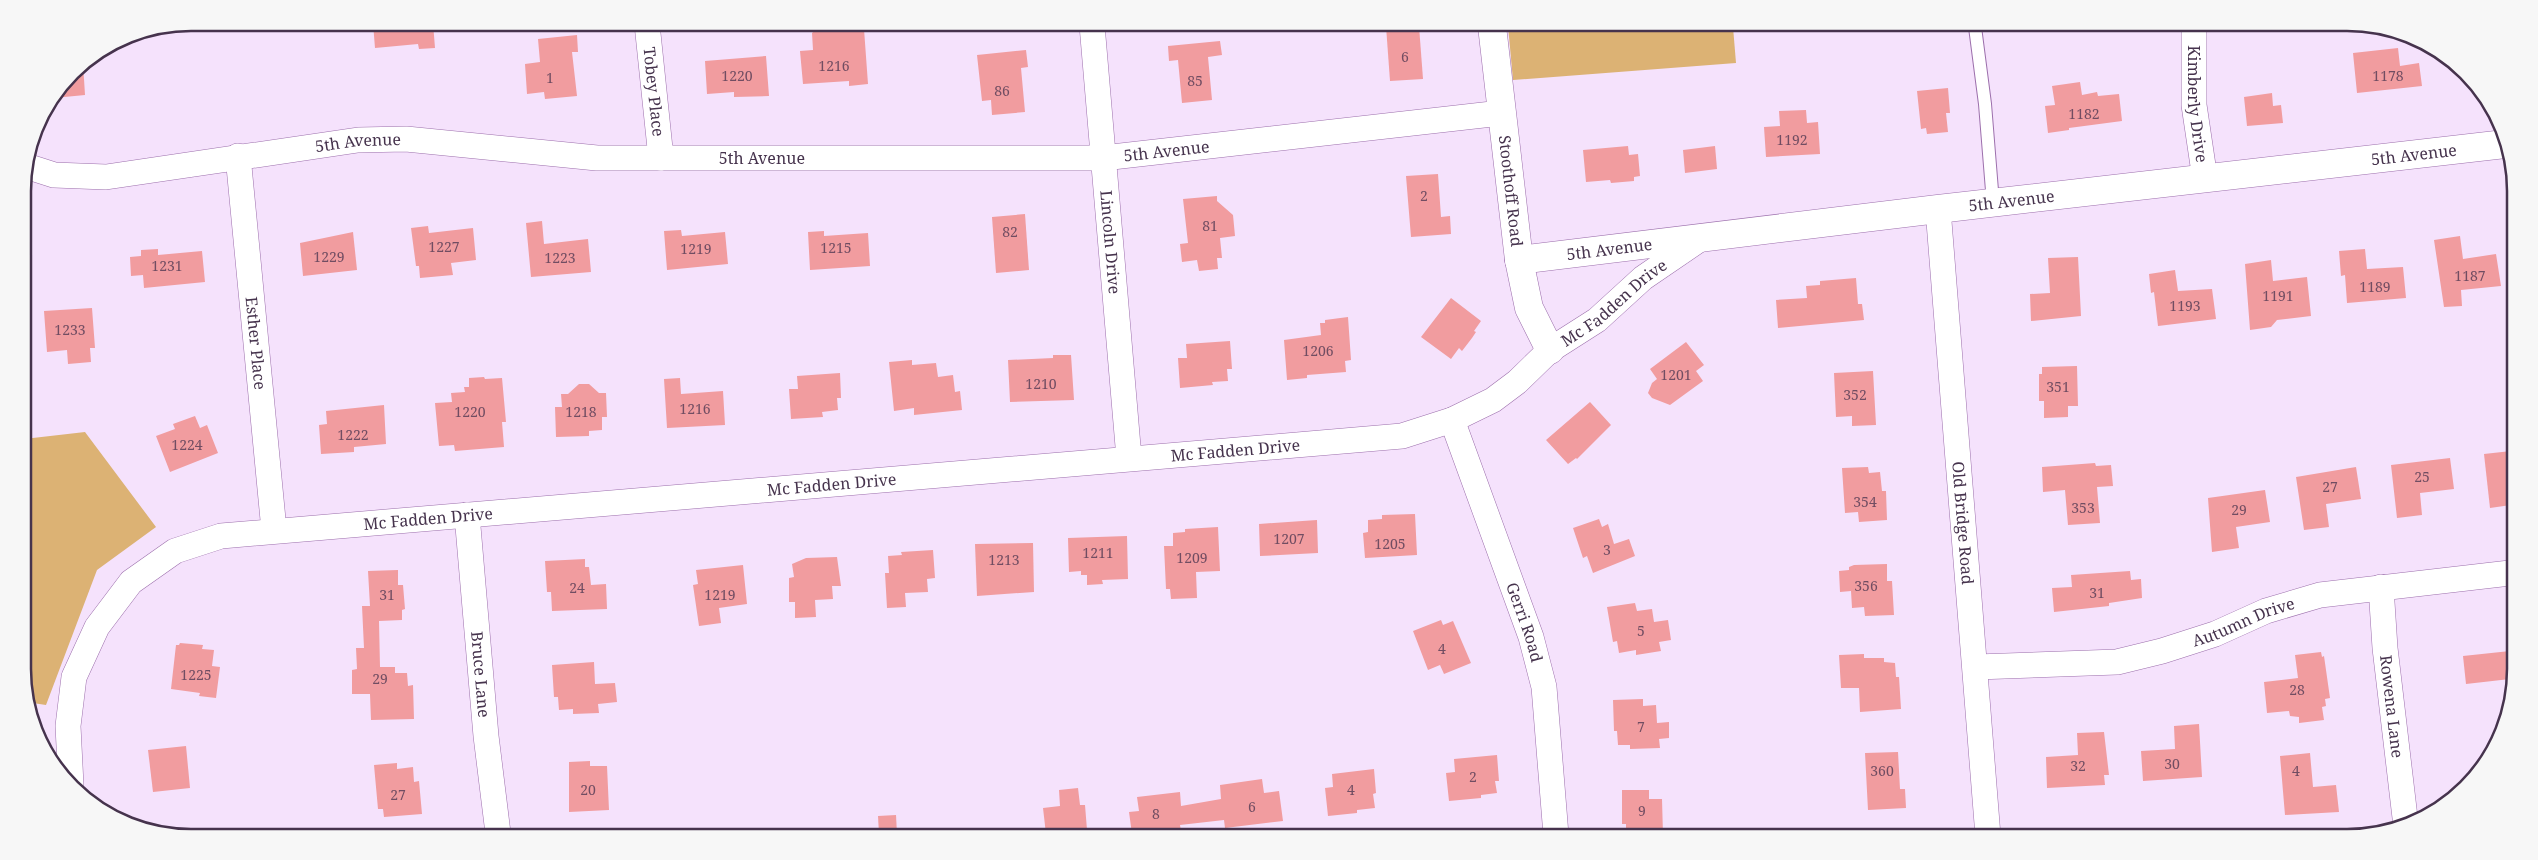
<svg xmlns="http://www.w3.org/2000/svg" width="2538" height="860" viewBox="0 0 2538 860" font-family="'Noto Serif',serif">
  <rect width="100%" height="100%" fill="#f5e2fc"/>
  <!-- forest -->
  <g fill="#dcb274">
    <polygon points="1508,26 1733,27 1736,63 1513,80"/>
    <polygon points="85,432 156,527 97,570 46,705 26,702 24,439"/>
  </g>
  <!-- building -->
  <g fill="#f19c9f">
    <polygon points="373,23 433,23 435,48 419,49 418,44 375,48"/>
    <polygon points="841,26 841,30 864,29 868,84 849,86 849,81 803,84 800,51 813,50 812,33 817,28"/>
    <polygon points="1386,26 1419,26 1423,79 1390,81"/>
    <polygon points="577,35 578,52 572,52 577,96 545,99 544,92 527,94 525,64 540,62 538,39"/>
    <polygon points="1220,41 1222,55 1208,57 1212,100 1182,103 1178,60 1169,61 1168,46"/>
    <polygon points="2398,48 2400,66 2419,63 2422,86 2357,93 2353,53"/>
    <polygon points="1026,50 1028,67 1021,68 1025,112 992,115 991,100 982,101 977,55"/>
    <polygon points="766,56 769,96 734,97 734,92 707,94 705,61"/>
    <polygon points="83,64 85,95 54,98 72,72"/>
    <polygon points="2080,82 2082,95 2097,92 2098,96 2119,94 2122,121 2069,128 2069,130 2048,133 2045,106 2055,105 2052,86"/>
    <polygon points="1948,88 1950,113 1946,113 1948,132 1927,134 1926,128 1921,129 1917,91"/>
    <polygon points="2272,93 2273,106 2281,105 2283,123 2247,126 2244,97"/>
    <polygon points="1806,110 1807,123 1818,122 1820,154 1766,157 1764,127 1780,126 1779,111"/>
    <polygon points="1628,146 1629,155 1638,154 1640,176 1634,177 1634,181 1611,183 1610,180 1586,182 1583,150"/>
    <polygon points="1715,146 1717,169 1685,173 1683,150"/>
    <polygon points="1438,174 1441,217 1450,216 1451,234 1411,237 1406,176"/>
    <polygon points="1217,196 1217,201 1233,215 1235,236 1220,238 1222,258 1217,258 1218,269 1199,271 1197,260 1182,262 1180,244 1188,243 1183,199"/>
    <polygon points="1025,214 1029,270 996,273 992,217"/>
    <polygon points="542,221 544,244 588,239 591,272 531,277 526,223"/>
    <polygon points="428,226 429,233 473,228 476,260 451,263 453,275 420,278 419,266 416,266 411,228"/>
    <polygon points="681,230 682,236 725,232 728,264 667,270 664,231"/>
    <polygon points="824,231 824,236 868,233 870,266 810,270 808,232"/>
    <polygon points="353,232 357,270 303,276 300,243"/>
    <polygon points="2460,236 2463,259 2496,254 2501,286 2461,290 2462,306 2444,307 2434,240"/>
    <polygon points="158,249 158,255 202,251 205,282 144,288 143,275 131,276 130,257 141,256 141,250"/>
    <polygon points="2365,249 2367,269 2403,267 2406,298 2347,303 2345,275 2341,276 2339,251"/>
    <polygon points="2078,257 2081,316 2031,321 2030,294 2050,293 2048,258"/>
    <polygon points="2271,260 2273,281 2307,277 2311,316 2277,320 2271,327 2250,330 2245,264"/>
    <polygon points="2175,270 2178,291 2212,289 2216,319 2158,326 2154,292 2151,293 2149,274"/>
    <polygon points="1856,278 1858,304 1862,304 1864,320 1778,328 1776,300 1807,298 1806,286 1820,285 1820,281"/>
    <polygon points="1451,298 1481,321 1474,331 1476,332 1472,338 1462,351 1459,348 1451,359 1421,337"/>
    <polygon points="92,308 95,348 90,348 91,362 68,364 67,350 47,352 44,311"/>
    <polygon points="1348,317 1351,360 1345,361 1346,372 1307,375 1307,378 1287,380 1284,340 1321,335 1320,323 1325,323 1325,320"/>
    <polygon points="1230,341 1232,369 1227,369 1228,381 1212,382 1213,385 1180,388 1178,358 1187,358 1186,344"/>
    <polygon points="1686,342 1704,365 1696,371 1703,381 1670,405 1652,398 1648,393 1652,383 1657,379 1650,369"/>
    <polygon points="1053,355 1071,355 1074,400 1010,402 1008,360 1053,358"/>
    <polygon points="912,360 912,365 936,363 938,377 953,375 955,392 960,391 962,410 914,415 914,408 894,411 889,362"/>
    <polygon points="2077,366 2078,406 2068,406 2068,417 2044,418 2044,401 2039,401 2039,374 2042,374 2042,367"/>
    <polygon points="1873,371 1876,425 1852,426 1852,416 1836,417 1834,373"/>
    <polygon points="840,373 841,398 837,398 838,410 822,412 823,417 791,419 789,389 798,389 797,376"/>
    <polygon points="484,377 485,379 502,378 506,422 502,422 504,447 455,451 454,445 439,446 435,403 452,402 451,393 465,392 464,387 469,387 469,378"/>
    <polygon points="680,378 681,394 723,391 725,425 667,428 664,379"/>
    <polygon points="579,384 589,384 599,393 606,393 607,417 602,417 602,430 589,431 589,436 556,437 555,407 562,407 561,394 568,394"/>
    <polygon points="1590,402 1611,425 1577,459 1576,458 1568,464 1546,440"/>
    <polygon points="384,405 386,444 354,447 354,452 321,454 319,425 327,424 326,411"/>
    <polygon points="195,416 200,428 207,425 218,453 170,472 156,436 175,429 173,424"/>
    <polygon points="2511,451 2511,505 2490,508 2484,454"/>
    <polygon points="2450,458 2454,489 2420,493 2422,515 2397,518 2391,465"/>
    <polygon points="2095,463 2096,466 2111,465 2113,486 2097,487 2100,523 2068,525 2065,490 2043,492 2042,467"/>
    <polygon points="1868,467 1869,473 1880,472 1882,491 1886,491 1887,520 1859,522 1858,512 1845,513 1842,468"/>
    <polygon points="2356,467 2361,499 2326,504 2329,527 2304,530 2296,477"/>
    <polygon points="2265,490 2270,522 2236,527 2239,548 2212,552 2208,498"/>
    <polygon points="1415,514 1417,555 1365,558 1363,533 1368,532 1368,520 1382,519 1382,515"/>
    <polygon points="1599,519 1602,527 1608,524 1614,544 1629,539 1635,556 1593,573 1587,556 1583,558 1573,528"/>
    <polygon points="1317,520 1318,553 1260,556 1259,524"/>
    <polygon points="1218,527 1220,571 1196,572 1197,598 1171,599 1170,589 1166,589 1164,546 1173,546 1173,533 1185,532 1185,529"/>
    <polygon points="1127,536 1128,579 1102,580 1103,584 1087,585 1087,575 1081,575 1081,571 1069,572 1068,538"/>
    <polygon points="1033,543 1034,592 977,596 975,544"/>
    <polygon points="933,550 935,578 927,579 928,592 905,593 906,607 887,608 885,573 889,573 888,556 902,555 901,552"/>
    <polygon points="837,557 841,586 832,586 833,599 815,600 816,617 795,618 795,602 789,602 789,578 794,577 792,564 806,558"/>
    <polygon points="585,559 585,567 589,567 591,585 606,584 607,609 552,611 551,592 547,592 545,561"/>
    <polygon points="1887,564 1887,581 1892,581 1894,615 1865,616 1864,607 1852,608 1851,591 1840,592 1839,571 1849,570 1849,567 1854,565"/>
    <polygon points="743,565 747,604 719,608 721,623 699,626 693,585 698,584 696,570"/>
    <polygon points="398,570 398,585 403,585 405,609 402,610 402,620 379,621 380,667 395,667 395,673 407,673 408,686 413,685 414,719 371,720 370,694 352,694 352,670 357,669 356,648 364,648 362,606 370,606 368,571"/>
    <polygon points="2130,571 2131,580 2141,579 2142,598 2109,603 2109,606 2054,612 2052,588 2072,587 2071,575"/>
    <polygon points="1635,603 1637,611 1652,609 1654,622 1668,620 1671,640 1659,642 1661,651 1636,655 1636,650 1619,653 1617,641 1613,642 1607,607"/>
    <polygon points="1441,620 1443,625 1453,621 1471,663 1444,674 1440,665 1428,670 1413,631"/>
    <polygon points="180,643 203,645 202,649 214,650 212,666 220,667 216,698 199,696 200,693 171,689 176,645 179,645"/>
    <polygon points="2510,651 2510,679 2466,684 2463,656"/>
    <polygon points="2321,652 2322,657 2324,656 2330,698 2325,699 2326,706 2322,707 2324,720 2299,723 2299,717 2290,716 2289,711 2267,713 2264,682 2298,678 2295,655"/>
    <polygon points="1864,654 1864,658 1884,658 1884,662 1895,663 1896,677 1899,677 1901,709 1860,712 1859,688 1841,688 1839,655"/>
    <polygon points="594,662 595,684 615,683 617,702 598,704 599,713 573,714 573,709 559,710 558,697 554,697 552,665"/>
    <polygon points="1643,699 1643,706 1656,705 1657,723 1669,722 1669,738 1659,739 1660,748 1630,749 1630,745 1618,745 1617,731 1614,731 1613,700"/>
    <polygon points="2199,724 2202,777 2143,781 2141,751 2175,749 2174,726"/>
    <polygon points="2104,732 2109,775 2104,775 2105,785 2047,788 2046,757 2078,755 2077,733"/>
    <polygon points="186,746 190,788 153,792 148,750"/>
    <polygon points="1898,752 1900,789 1905,789 1906,808 1868,810 1865,753"/>
    <polygon points="2310,753 2313,787 2336,785 2339,812 2285,815 2280,756"/>
    <polygon points="1497,755 1499,781 1495,781 1497,793 1481,795 1481,798 1449,801 1446,773 1455,772 1454,759"/>
    <polygon points="590,761 590,766 607,766 609,810 569,812 569,762"/>
    <polygon points="397,763 397,769 413,767 414,782 419,781 422,814 384,817 383,809 378,809 374,765"/>
    <polygon points="1374,769 1376,793 1373,794 1375,808 1357,810 1357,813 1328,816 1325,788 1333,787 1332,774"/>
    <polygon points="1262,779 1264,793 1279,791 1283,821 1225,828 1224,820 1180,825 1181,831 1166,834 1132,834 1129,812 1139,811 1137,797 1180,792 1181,806 1221,799 1220,785"/>
    <polygon points="1078,788 1080,805 1085,805 1087,830 1084,830 1085,834 1046,834 1043,808 1060,806 1059,790"/>
    <polygon points="1622,790 1649,790 1649,799 1662,799 1663,835 1626,835 1626,824 1622,824"/>
    <polygon points="896,815 897,834 879,834 878,816"/>
  </g>
  <g fill="none" stroke-linecap="round" stroke-linejoin="round">
    <defs>
      <polyline id="service" points="1975,27 1985,104 1993,203"/>
      <g id="minor">
        <path id="s1" d="M647 24 661 158"/>
        <path id="s2" d="M1092 25 1129 458"/>
        <path id="s3" d="M2194 28V105L2205 179"/>
        <path id="s4" d="M238 156 274 530"/>
        <path id="s5" d="M26 166 54 175 106 177 358 140 406 139 597 158H1103L1501 113"/>
        <path id="s6" d="M1938 209 1988 836"/>
        <path id="s7" d="M1452 420 1531 637 1544 687 1556 835"/>
        <path id="s8" d="M467 515 486 736 498 833"/>
        <path id="s9" d="M2381 587 2385 648 2406 826"/>
        <path id="s10" d="M1976 667 2117 662 2162 651 2215 634 2266 611 2320 595 2510 573"/>
        <path id="s11" d="M71 785 68 726 74 677 97 627 131 582 175 551 221 536 1402 436 1452 420 1493 400 1517 382 1550 350 1597 320 1643 278 1703 237"/>
      </g>
      <g id="tertiary">
        <path id="s12" d="M1492 26 1519 260 1529 308 1550 350"/>
        <path id="s13" d="M1519 260 1938 209 2505 144"/>
      </g>
    </defs>
    <!-- service casing -->
    <use href="#service" stroke="#9c6fac" stroke-width="14"/>
    <!-- minor casing -->
    <use href="#minor" stroke="#9c6fac" stroke-width="26"/>
    <!-- tertiary casing -->
    <use href="#tertiary" stroke="#9c6fac" stroke-width="29"/>
    <!-- service -->
    <use href="#service" stroke="#fff" stroke-width="12"/>
    <!-- minor -->
    <use href="#minor" stroke="#fff" stroke-width="25"/>
    <!-- tertiary -->
    <use href="#tertiary" stroke="#fff" stroke-width="28"/>
  </g>
  <g text-anchor="middle" stroke-width="5" stroke-linejoin="round" paint-order="stroke">
    <!-- number labels -->
    <g font-size="14" fill="#714d62">
      <text x="1405" y="62">6</text>
      <text x="834" y="71">1216</text>
      <text x="737" y="81">1220</text>
      <text x="2388" y="81">1178</text>
      <text x="550" y="83">1</text>
      <text x="1195" y="86">85</text>
      <text x="1002" y="96">86</text>
      <text x="2084" y="119">1182</text>
      <text x="1792" y="145">1192</text>
      <text x="1424" y="201">2</text>
      <text x="1210" y="231">81</text>
      <text x="1010" y="237">82</text>
      <text x="444" y="252">1227</text>
      <text x="836" y="253">1215</text>
      <text x="696" y="254">1219</text>
      <text x="329" y="262">1229</text>
      <text x="560" y="263">1223</text>
      <text x="167" y="271">1231</text>
      <text x="2470" y="281">1187</text>
      <text x="2375" y="292">1189</text>
      <text x="2278" y="301">1191</text>
      <text x="2185" y="311">1193</text>
      <text x="70" y="335">1233</text>
      <text x="1318" y="356">1206</text>
      <text x="1676" y="380">1201</text>
      <text x="1041" y="389">1210</text>
      <text x="2058" y="392">351</text>
      <text x="1855" y="400">352</text>
      <text x="695" y="414">1216</text>
      <text x="470" y="417">1220</text>
      <text x="581" y="417">1218</text>
      <text x="353" y="440">1222</text>
      <text x="187" y="450">1224</text>
      <text x="2422" y="482">25</text>
      <text x="2330" y="492">27</text>
      <text x="1865" y="507">354</text>
      <text x="2083" y="513">353</text>
      <text x="2239" y="515">29</text>
      <text x="1289" y="544">1207</text>
      <text x="1390" y="549">1205</text>
      <text x="1607" y="555">3</text>
      <text x="1098" y="558">1211</text>
      <text x="1192" y="563">1209</text>
      <text x="1004" y="565">1213</text>
      <text x="1866" y="591">356</text>
      <text x="577" y="593">24</text>
      <text x="2097" y="598">31</text>
      <text x="387" y="600">31</text>
      <text x="720" y="600">1219</text>
      <text x="1641" y="636">5</text>
      <text x="1442" y="654">4</text>
      <text x="196" y="680">1225</text>
      <text x="380" y="684">29</text>
      <text x="2297" y="695">28</text>
      <text x="1641" y="732">7</text>
      <text x="2172" y="769">30</text>
      <text x="2078" y="771">32</text>
      <text x="1882" y="776">360</text>
      <text x="2296" y="776">4</text>
      <text x="1473" y="782">2</text>
      <text x="588" y="795">20</text>
      <text x="1351" y="795">4</text>
      <text x="398" y="800">27</text>
      <text x="1252" y="812">6</text>
      <text x="1642" y="816">9</text>
      <text x="1156" y="819">8</text>
    </g>
    <!-- street labels -->
    <g font-size="16" fill="#46334d" stroke="#f7f7f7">
      <text dy="6" stroke="none"><textPath href="#s1" startOffset="68">Tobey Place</textPath></text>
      <text dy="6" stroke="none"><textPath href="#s3" startOffset="76">Kimberly Drive</textPath></text>
      <text dy="6" stroke="none"><textPath href="#s5" startOffset="336">5th Avenue</textPath></text>
      <text dy="6" stroke="none"><textPath href="#s5" startOffset="1146">5th Avenue</textPath></text>
      <text dy="6" stroke="none"><textPath href="#s13" startOffset="901">5th Avenue</textPath></text>
      <text dy="6" stroke="none"><textPath href="#s5" startOffset="741">5th Avenue</textPath></text>
      <text dy="6" stroke="none"><textPath href="#s12" startOffset="166">Stoothoff Road</textPath></text>
      <text dy="6" stroke="none"><textPath href="#s13" startOffset="496">5th Avenue</textPath></text>
      <text dy="6" stroke="none"><textPath href="#s2" startOffset="218">Lincoln Drive</textPath></text>
      <text dy="6" stroke="none"><textPath href="#s13" startOffset="91">5th Avenue</textPath></text>
      <text dy="6" stroke="none"><textPath href="#s11" startOffset="1761">Mc Fadden Drive</textPath></text>
      <text dy="6" stroke="none"><textPath href="#s4" startOffset="188">Esther Place</textPath></text>
      <text dy="6" stroke="none"><textPath href="#s11" startOffset="1340">Mc Fadden Drive</textPath></text>
      <text dy="6" stroke="none"><textPath href="#s11" startOffset="935">Mc Fadden Drive</textPath></text>
      <text dy="6" stroke="none"><textPath href="#s11" startOffset="530">Mc Fadden Drive</textPath></text>
      <text dy="6" stroke="none"><textPath href="#s6" startOffset="315">Old Bridge Road</textPath></text>
      <text dy="6" stroke="none"><textPath href="#s10" startOffset="274">Autumn Drive</textPath></text>
      <text dy="6" stroke="none"><textPath href="#s7" startOffset="215">Gerri Road</textPath></text>
      <text dy="6" stroke="none"><textPath href="#s8" startOffset="160">Bruce Lane</textPath></text>
      <text dy="6" stroke="none"><textPath href="#s9" startOffset="120">Rowena Lane</textPath></text>
    </g>
  </g>
  <!-- crop -->
  <path d="M0 0H2538V860H0ZM191 31H2347A160 160 0 0 1 2507 191V669A160 160 0 0 1 2347 829H191A160 160 0 0 1 31 669V191A160 160 0 0 1 191 31Z" fill="#f7f7f7" fill-rule="evenodd"/>
  <path fill="none" stroke="#46334d" stroke-width="2.5" d="M191 31H2347A160 160 0 0 1 2507 191V669A160 160 0 0 1 2347 829H191A160 160 0 0 1 31 669V191A160 160 0 0 1 191 31Z"/>
</svg>
